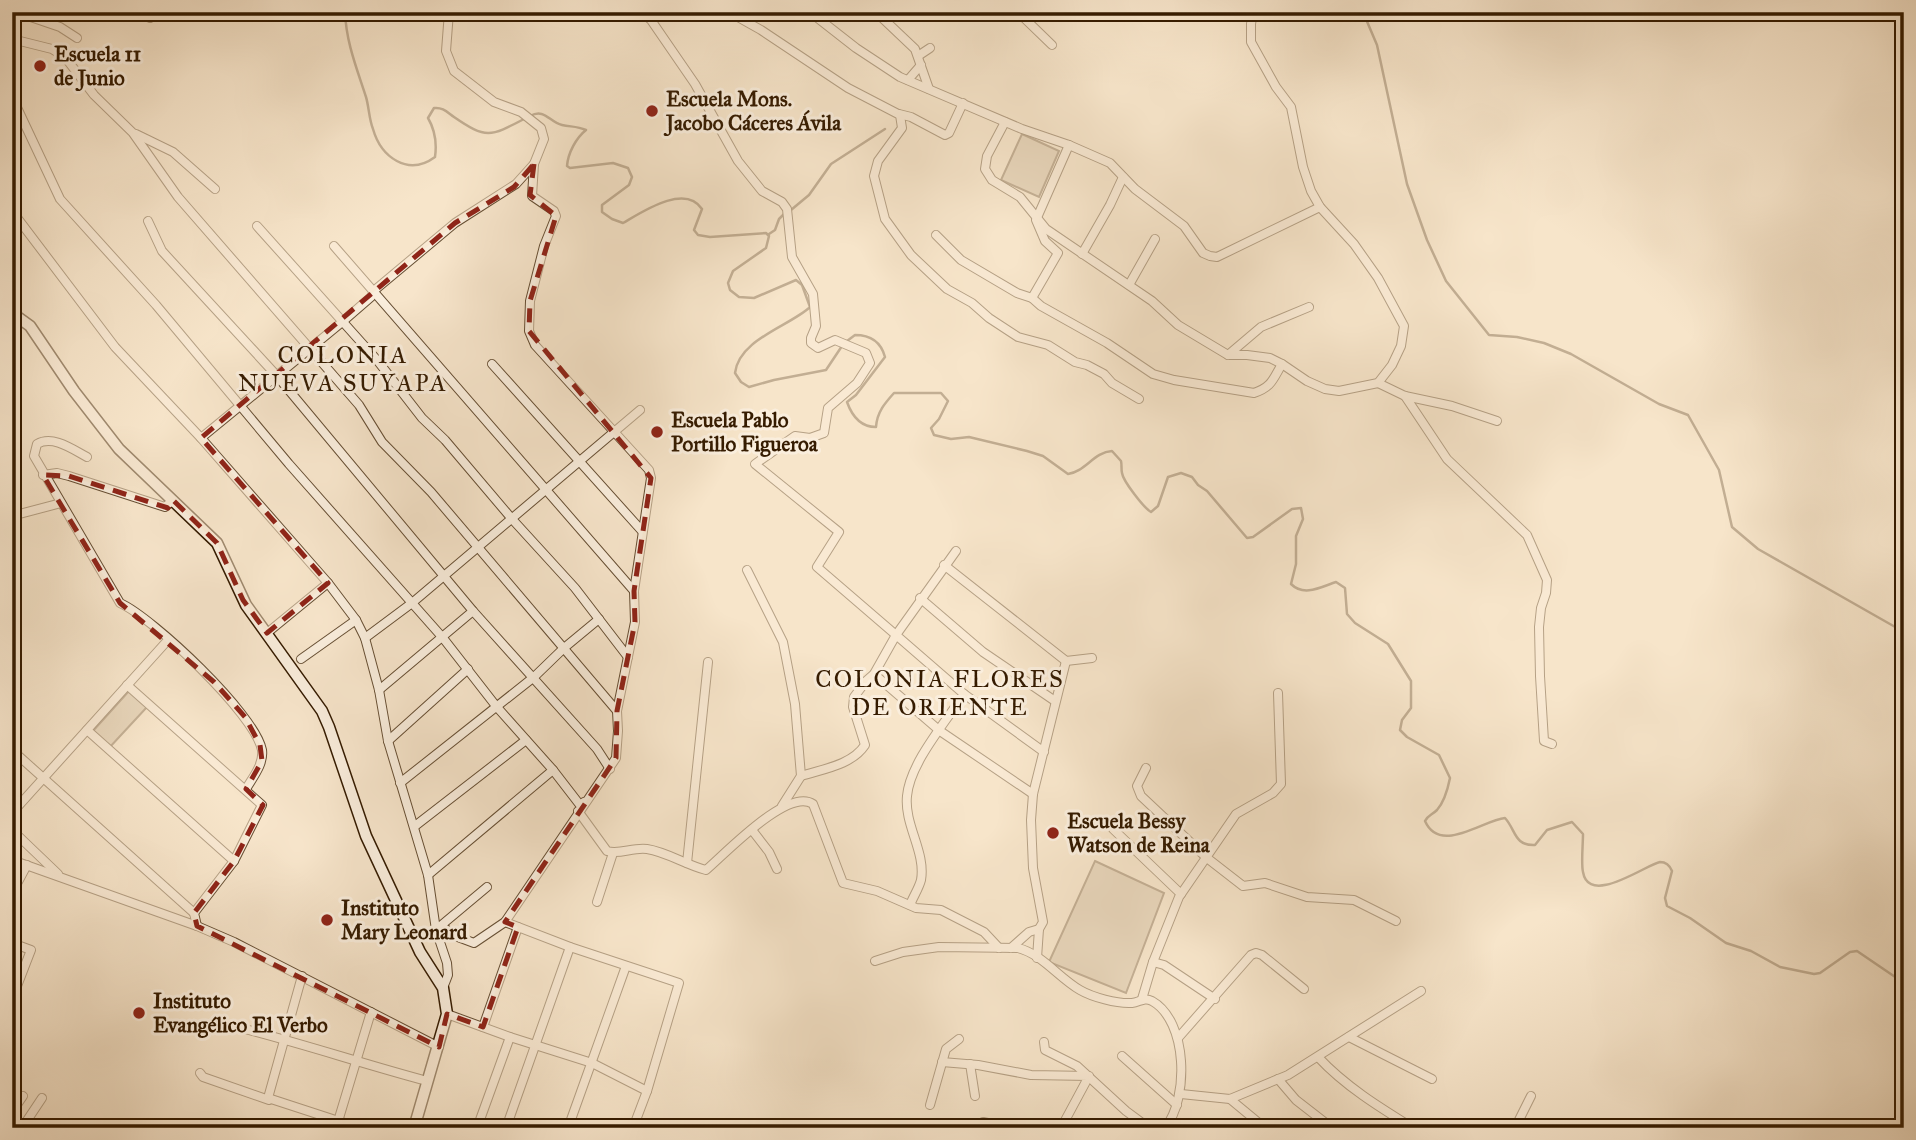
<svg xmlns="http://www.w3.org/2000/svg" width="1916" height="1140" viewBox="0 0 1916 1140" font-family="'IM FELL Great Primer',serif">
  <rect width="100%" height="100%" fill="#f7e5cb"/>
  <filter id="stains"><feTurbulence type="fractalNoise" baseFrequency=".00286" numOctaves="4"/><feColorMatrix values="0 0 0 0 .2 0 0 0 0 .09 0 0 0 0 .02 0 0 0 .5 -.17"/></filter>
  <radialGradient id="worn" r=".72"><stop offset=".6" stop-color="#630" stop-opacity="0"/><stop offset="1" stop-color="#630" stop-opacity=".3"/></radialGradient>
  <!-- park -->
  <g fill="#d6c3a8" stroke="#866f54" stroke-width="2">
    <polygon points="1022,134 1059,151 1039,197 1001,180"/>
    <polygon points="129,691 147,707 109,748 92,732"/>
    <polygon points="1095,861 1164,893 1126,993 1049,962"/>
  </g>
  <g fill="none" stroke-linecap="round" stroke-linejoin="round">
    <!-- stream -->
    <g stroke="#826b50" stroke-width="2.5">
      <polyline points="280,12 288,15 303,12"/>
      <path d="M345 12C346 42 357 69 366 97 369 107 369 119 373 129 381 157 408 177 435 157 437 143 435 130 428 118L434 108C443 107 447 112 454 117 486 139 490 137 524 119"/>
      <polyline points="1363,12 1377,45 1407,184 1427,240 1446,281 1489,335 1517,337 1544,343 1571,354 1659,404 1688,415 1719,470 1732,527 1758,549 1904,632"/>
      <path d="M530 116C545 108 549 122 562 125 571 127 577 126 586 130 576 138 568 153 567 166L570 168 613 163 628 168 632 177 629 185 602 205V212L612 219 623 223C642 212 685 183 702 209L694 230 698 235 710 237 766 233 769 236 766 248 733 271 728 283 730 290 739 297 754 298 796 280 802 285 810 307C790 326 739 339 735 373L741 382 749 387 774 380 826 370 842 346"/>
      <polyline points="791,210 809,195 831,164 885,129"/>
      <polyline points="769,234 775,230 779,219 785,213"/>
      <path d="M847 341 855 335C871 335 881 342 885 357L856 395 847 402C852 416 860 427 876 427 877 412 885 403 894 393H941L948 401 939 419 931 428 934 435 951 439 969 437 1027 451 1043 456 1068 474C1085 472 1094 452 1112 451L1121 461C1122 465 1121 469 1122 473 1123 481 1144 508 1151 512L1158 506 1168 477 1181 473 1192 477 1198 485 1207 491 1247 538 1253 537 1292 509 1301 508 1303 519 1296 536V564L1291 584C1304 597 1321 587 1336 582L1345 588 1347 614 1355 623 1388 644 1411 681V708L1402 720 1400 730 1407 737 1439 755 1450 778C1448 788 1444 802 1437 810 1432 815 1428 815 1425 821 1440 855 1483 820 1505 818 1516 830 1514 846 1535 845L1547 830 1572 822 1583 834C1583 844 1581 864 1583 872 1589 907 1647 864 1660 862 1667 862 1670 866 1672 871L1665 898 1667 906 1690 918 1726 943 1751 951 1780 967 1814 974 1820 973 1850 952 1857 951 1904 983"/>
    </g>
    <defs>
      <g id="street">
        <polyline points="16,12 60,27 77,38"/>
        <polyline points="137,12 150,18 159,12"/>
        <path d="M642 12 651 20 695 84 738 161 762 191 782 202 787 209 792 257 813 294 816 326 811 338V343L818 348 835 340 866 353 870 363 857 383 828 408 824 433 810 438 795 436 755 464 839 532 817 567 896 635 874 674 866 681 854 697 853 707 865 745C852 765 823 769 801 776"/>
        <polyline points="729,12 761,30 848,88 900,115 902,128 878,161 874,176 885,219 911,255 947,289 972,303 989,318 1018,337 1048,345 1075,362 1087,365 1104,374 1112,383 1139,399"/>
        <polyline points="810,12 856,48 900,77 1022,129 1069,145 1110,163 1135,189 1184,226 1203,253 1210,256 1217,257 1320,207"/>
        <polyline points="876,12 915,49 929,89"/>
        <polyline points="1018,12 1052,45"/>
        <polyline points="12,39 52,49 65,57 94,95 133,133 178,197 359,405 382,442 431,492 617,711"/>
        <polyline points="918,56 930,48"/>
        <polyline points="908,80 921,65"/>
        <polyline points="12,97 60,199 156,305 289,464 443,638 496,706 553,770 580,805 584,802"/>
        <polyline points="899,114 911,117 945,135 949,133 963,103"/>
        <polyline points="1005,122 987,156 985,169 992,180 1020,197 1046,229 1152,301 1178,325 1228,355 1247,355 1270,358 1282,364 1307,381 1325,389 1339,391 1378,383 1392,365 1401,346 1404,326 1378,278 1354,244 1320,207 1311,191 1303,167 1291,107 1276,87 1251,42 1251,24 1253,12"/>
        <polyline points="136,134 173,152 215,189"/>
        <polyline points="12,211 115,347 201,438 328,583 356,620 365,638 379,690 388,741 428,875 436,930 447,963 448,975 443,988"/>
        <polyline points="148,221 162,251 277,376 473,611 597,749 610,769"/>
        <polyline points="257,226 377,360 422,418 445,440 512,519 575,588 628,657"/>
        <path d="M936 235 961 260 1017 293 1032 298 1041 306 1107 343 1153 374 1174 380 1254 393C1272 387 1273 379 1282 364"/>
        <polyline points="334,246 634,591"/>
        <polyline points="1082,254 1110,205 1123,177"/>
        <polyline points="1129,285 1155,239"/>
        <polyline points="1032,298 1058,253 1045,241 1036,220 1069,145"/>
        <polyline points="1228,355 1261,327 1309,307"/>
        <polyline points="492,364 642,531"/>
        <polyline points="1378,383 1405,396 1452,406 1497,421"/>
        <polyline points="1405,396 1447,459 1527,535 1547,580 1546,593 1541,608 1539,627 1540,676 1544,741 1552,744"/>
        <polyline points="201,438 341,323 371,297 376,289 455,223 516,184 534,164 544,139 541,128 521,112 494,102 454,71 446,51 449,12"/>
        <path d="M87 457C72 449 53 435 37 444L34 456 120 603C153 618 255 714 262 750 264 764 253 777 246 789"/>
        <polyline points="43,475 57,473 69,476 165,507 173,500"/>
        <polyline points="12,516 61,503"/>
        <polyline points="956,551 896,635 964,694 1044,752"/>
        <polyline points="944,565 1066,661"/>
        <polyline points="747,570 783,642 795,704 801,776 782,806"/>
        <polyline points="920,598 983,652 1055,701"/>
        <polyline points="267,633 328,583"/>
        <polyline points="365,638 412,603 640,410"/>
        <polyline points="301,659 356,620"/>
        <polyline points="1066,661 1092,658"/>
        <polyline points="874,674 940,731 1033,794"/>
        <polyline points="127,685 262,805 234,861 194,913 197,926"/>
        <polyline points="379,690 473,611"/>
        <polyline points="87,730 234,861"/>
        <polyline points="388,741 468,669"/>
        <polyline points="12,750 194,913"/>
        <polyline points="1146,768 1137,786 1141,796 1207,858 1243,886 1265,883 1307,897 1354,900 1396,921"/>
        <polyline points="400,783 534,677 564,648 599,619"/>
        <path d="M578 811 607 851C619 855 633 847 647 849 667 852 686 865 706 870 726 853 788 787 813 804L843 883 877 891 916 908 941 910 984 932 999 948"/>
        <polyline points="12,813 168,640"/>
        <polyline points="415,826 526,740"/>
        <polyline points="1113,829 1181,894"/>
        <polyline points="12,830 58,874"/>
        <polyline points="752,830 769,852 777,869"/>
        <polyline points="12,860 197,926 234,942 439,1047"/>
        <polyline points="687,863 708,662"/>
        <polyline points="428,875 553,770"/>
        <polyline points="12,893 27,865"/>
        <polyline points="597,902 613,853"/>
        <path d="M910 905C913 897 919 888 921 880 926 852 904 825 907 796 910 763 945 723 964 694"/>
        <polyline points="505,922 570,947 679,983 647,1091 633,1128"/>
        <polyline points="441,926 458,937 474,943 505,922 616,758 618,731 617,711 635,622 634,591 651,478 649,470 535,345 529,331 530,301 544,246 556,216 554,211 532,196 534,164"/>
        <polyline points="438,928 487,887"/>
        <polyline points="12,943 31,950 12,999"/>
        <polyline points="1011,948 1029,932 1039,929"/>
        <polyline points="1037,958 1039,929 1043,922 1033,868 1031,820 1033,794 1066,661"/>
        <path d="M875 961 903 952 939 947 1018 948C1042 954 1059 978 1080 990 1092 997 1117 1004 1132 1003 1140 1002 1144 997 1152 1001 1188 1021 1189 1099 1165 1128"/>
        <polyline points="1153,962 1164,965 1215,999"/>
        <polyline points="302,976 268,1098 360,1128"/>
        <polyline points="1142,999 1153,962 1179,897 1236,814 1273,793 1281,784 1278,693"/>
        <polyline points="447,1014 510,1037 592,1063 647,1091"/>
        <path d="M237 1027C301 1043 363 1064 427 1081"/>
        <polyline points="483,1027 518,927"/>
        <polyline points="1349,1037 1432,1079"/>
        <polyline points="1178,1038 1251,955 1256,953 1262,955 1304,989"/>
        <polyline points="1044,1042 1045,1050 1077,1066 1126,1111 1149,1128"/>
        <polyline points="1122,1056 1177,1105"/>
        <path d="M1318 1057C1345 1086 1379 1107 1413 1128"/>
        <polyline points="942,1062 978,1065 1031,1075 1089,1076 1061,1128"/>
        <polyline points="970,1064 975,1096"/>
        <polyline points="200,1073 203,1077 269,1100"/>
        <polyline points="1278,1079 1296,1100 1332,1128"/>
        <polyline points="1181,1094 1230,1099 1288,1075 1421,991"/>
        <polyline points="1230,1099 1265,1128"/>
        <polyline points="930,1105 946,1049 959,1039"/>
        <polyline points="12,1112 23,1096"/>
        <polyline points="983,1122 1012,1128"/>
        <polyline points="22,1128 42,1098"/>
        <polyline points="336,1128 371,1012"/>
        <polyline points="477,1128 510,1037"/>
        <polyline points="506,1128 570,947"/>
        <polyline points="568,1128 626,966"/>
        <polyline points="1515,1128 1531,1096"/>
      </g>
      <polyline id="secondary" points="12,313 30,326 74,391 119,449 217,543 246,605 322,711 329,727 366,836 420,952 443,988 447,1014 414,1128"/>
    </defs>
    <!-- street casing -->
    <use href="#street" stroke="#664e33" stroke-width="10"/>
    <!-- secondary casing -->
    <use href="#secondary" stroke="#351b00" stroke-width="13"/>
    <!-- street -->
    <use href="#street" stroke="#faeedd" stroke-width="8"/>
    <!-- secondary -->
    <use href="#secondary" stroke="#faeedd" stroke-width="10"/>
  </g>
  <!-- marked area -->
  <path d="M0 0H1916V1140H0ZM534 164 530 195 556 216 530 301 529 331 651 478 634 591 635 622 617 711 616 758 505 922 518 927 483 1027 447 1014 439 1047 197 926 194 913 234 861 263 805 246 789 262 761 260 745 245 717 214 682 120 603 43 475 69 476 168 508 173 500 217 543 243 600 267 633 328 583 201 438 455 223 514 187Z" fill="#f7e5cb" fill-opacity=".55" fill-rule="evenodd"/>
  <path fill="none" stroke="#8f2418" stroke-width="5" stroke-dasharray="14 9" stroke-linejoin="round" d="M534 164 530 195 556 216 530 301 529 331 651 478 634 591 635 622 617 711 616 758 505 922 518 927 483 1027 447 1014 439 1047 197 926 194 913 234 861 263 805 246 789 262 761 260 745 245 717 214 682 120 603 43 475 69 476 168 508 173 500 217 543 243 600 267 633 328 583 201 438 455 223 514 187Z"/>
  <!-- markers -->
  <g fill="#8f2418" stroke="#faeedd" stroke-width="2.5">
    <circle cx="40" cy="66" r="7"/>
    <circle cx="652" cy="111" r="7"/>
    <circle cx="657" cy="432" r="7"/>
    <circle cx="1053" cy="833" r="7"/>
    <circle cx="327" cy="920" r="7"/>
    <circle cx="139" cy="1013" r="7"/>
  </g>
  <g text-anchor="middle" stroke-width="6" stroke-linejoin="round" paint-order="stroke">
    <!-- poi labels -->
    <g font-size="21" font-weight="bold" fill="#351b00" stroke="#faeedd" text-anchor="start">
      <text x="54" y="61">Escuela 11<tspan x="54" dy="24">de Junio</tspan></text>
      <text x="666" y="106">Escuela Mons.<tspan x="666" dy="24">Jacobo Cáceres Ávila</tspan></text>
      <text x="671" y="427">Escuela Pablo<tspan x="671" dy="24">Portillo Figueroa</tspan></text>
      <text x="1067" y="828">Escuela Bessy<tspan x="1067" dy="24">Watson de Reina</tspan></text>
      <text x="341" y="915">Instituto<tspan x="341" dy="24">Mary Leonard</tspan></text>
      <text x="153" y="1008">Instituto<tspan x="153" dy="24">Evangélico El Verbo</tspan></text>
    </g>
    <!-- quarter labels -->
    <g font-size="24" letter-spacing="2" fill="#351b00" stroke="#faeedd">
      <text x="343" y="363">COLONIA<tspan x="343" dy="28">NUEVA SUYAPA</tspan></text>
      <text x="940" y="687">COLONIA FLORES<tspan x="940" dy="28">DE ORIENTE</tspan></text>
    </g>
  </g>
  <!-- margin -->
  <rect width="1916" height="1140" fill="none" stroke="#f7e5cb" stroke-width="42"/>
  <rect x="14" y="14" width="1888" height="1112" fill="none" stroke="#351b00" stroke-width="3.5"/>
  <rect x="21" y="21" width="1874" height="1098" fill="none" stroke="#351b00" stroke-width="2"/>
  <rect width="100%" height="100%" filter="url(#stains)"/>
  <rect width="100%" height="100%" fill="url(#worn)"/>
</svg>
